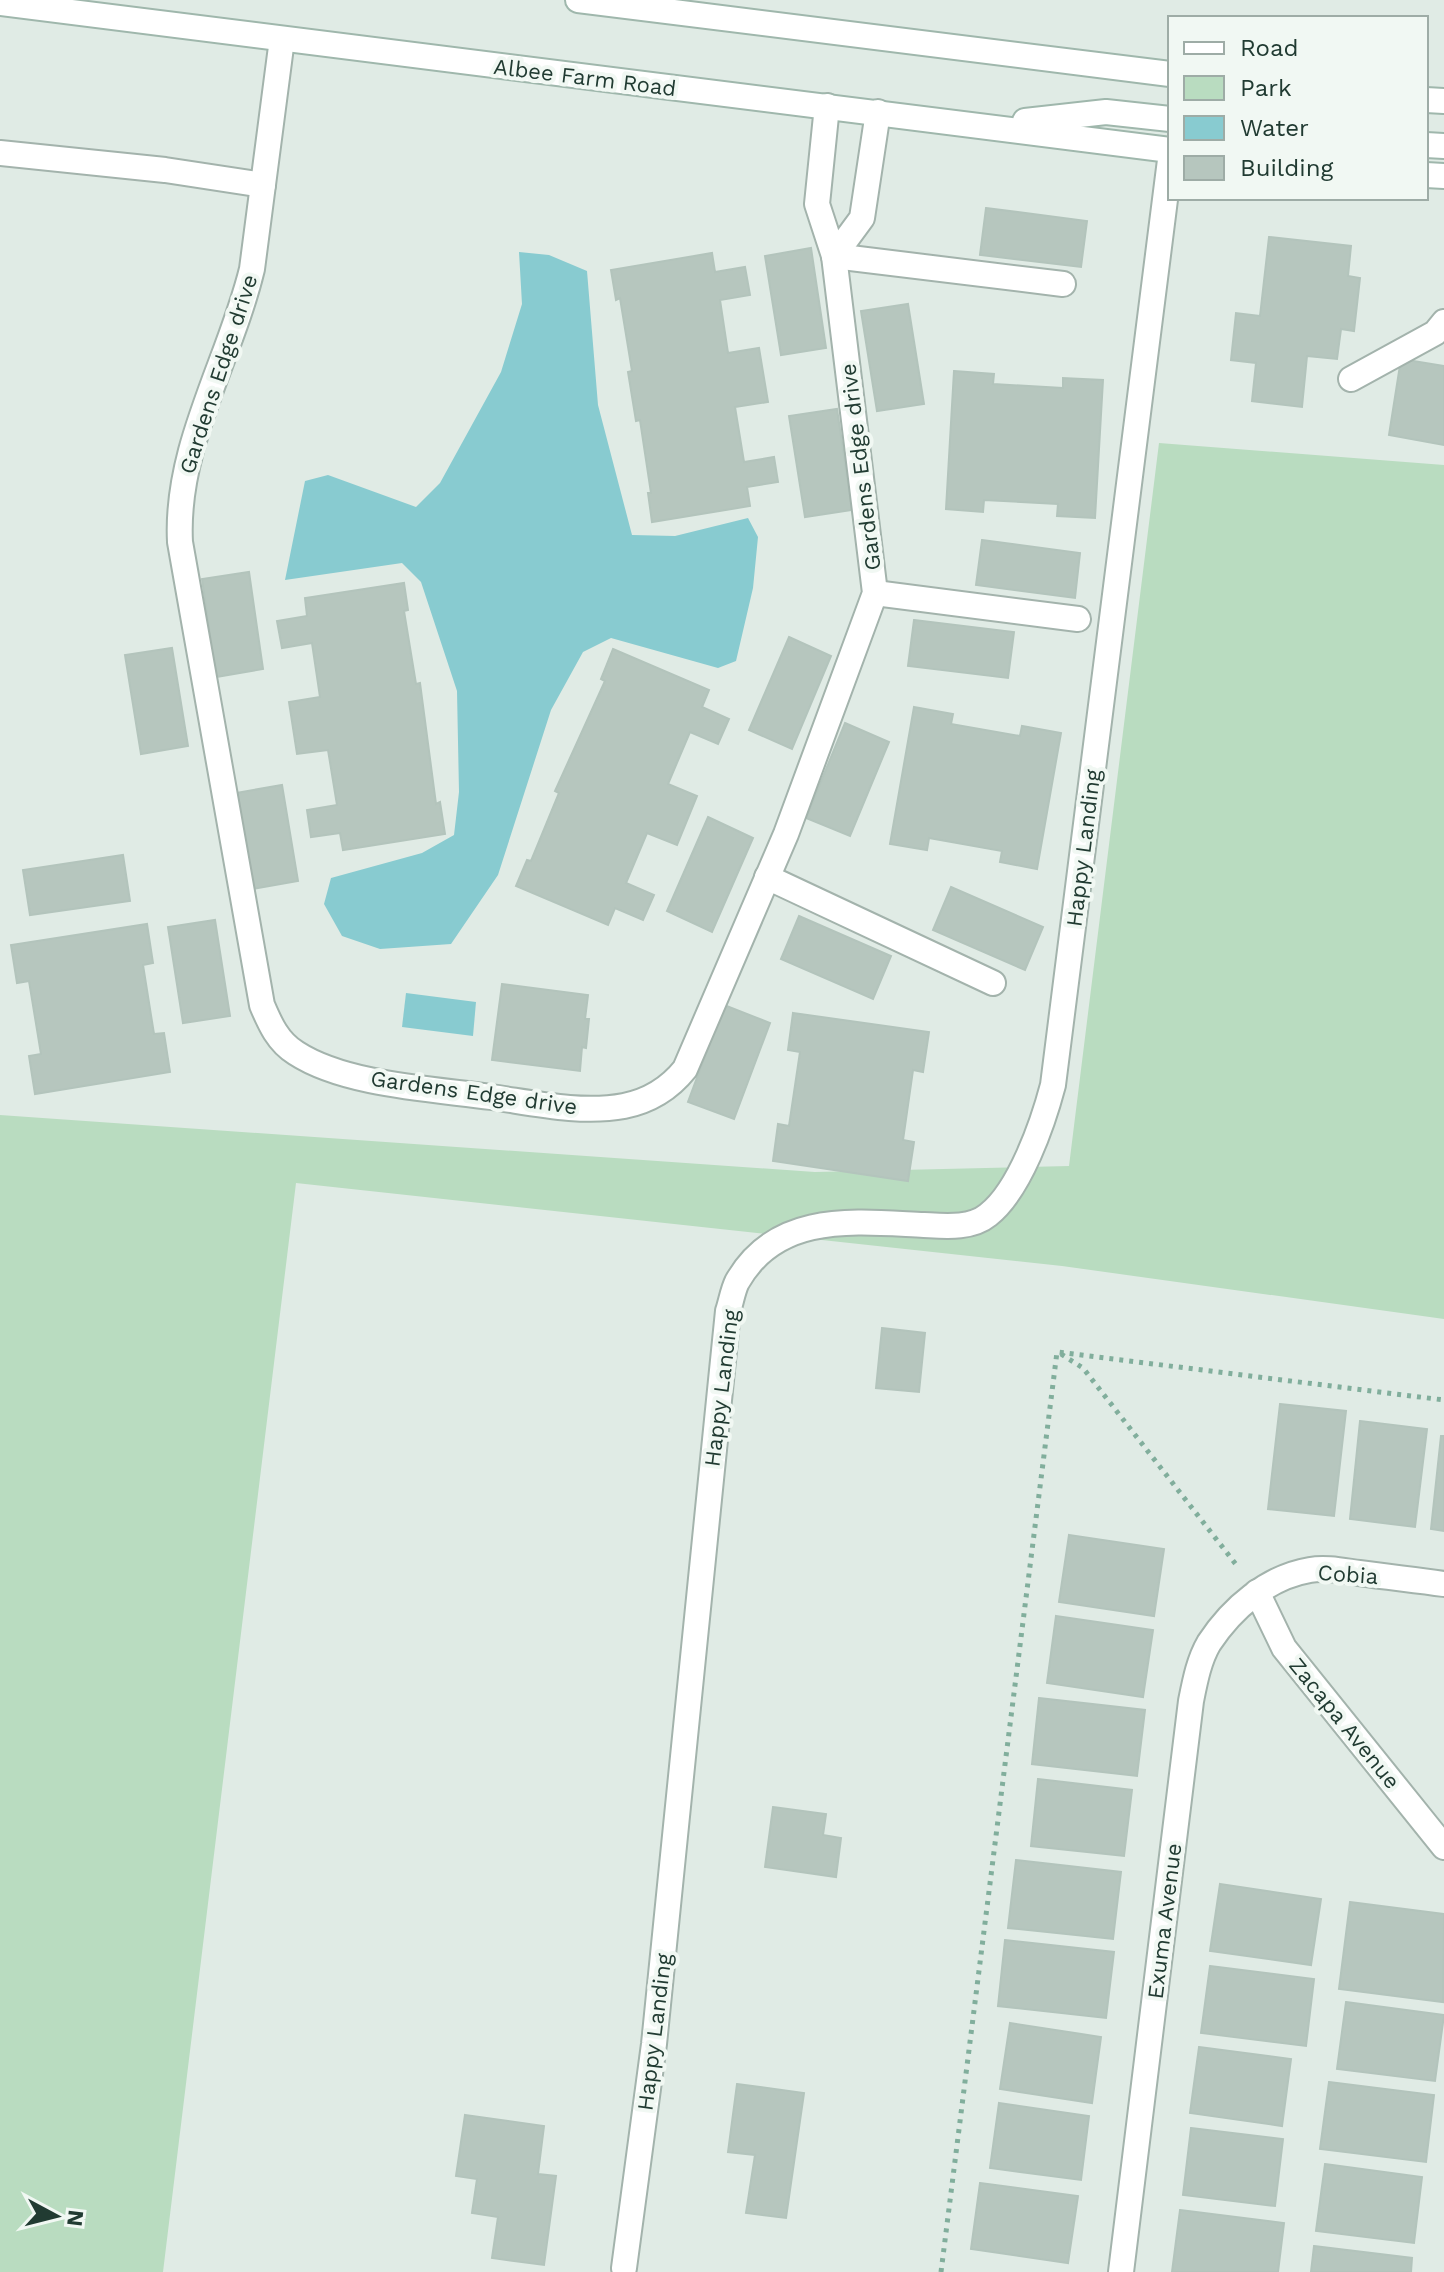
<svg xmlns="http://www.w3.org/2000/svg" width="1444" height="2272" viewBox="0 0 1444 2272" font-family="'Work Sans',sans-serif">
  <rect width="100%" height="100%" fill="#e0ebe5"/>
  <!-- green -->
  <polygon fill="#b9dcc0" points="1159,443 1444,465 1444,1319 1062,1266 296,1183 163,2272 0,2272 0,1115 815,1172 1069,1166"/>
  <!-- water -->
  <g fill="#88cbd0">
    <polygon points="519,252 549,255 587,271 598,405 632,535 675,536 748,518 758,537 753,588 736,661 718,668 611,638 583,652 551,710 498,875 451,944 380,949 342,936 324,904 331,878 422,853 454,835 459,792 457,691 421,582 402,563 285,580 305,481 328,475 416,507 440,483 501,372 522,304"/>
    <polygon points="406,993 476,1002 473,1036 402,1027"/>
  </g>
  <!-- building -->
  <g fill="#b6c6be" stroke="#b3c4bc" stroke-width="2">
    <polygon points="986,208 1087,221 1081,267 980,255"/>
    <polygon points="1269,237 1351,246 1348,276 1360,278 1354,331 1341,329 1337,359 1307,356 1302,407 1252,401 1256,363 1231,360 1236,313 1260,316"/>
    <polygon points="811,248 826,348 781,355 765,256"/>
    <polygon points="712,253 715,272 745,267 750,295 720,300 728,353 759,348 768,402 735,407 744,462 774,457 778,482 747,487 750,506 652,522 648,493 651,493 640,420 636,421 628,372 632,371 620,298 616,300 611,270"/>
    <polygon points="908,304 924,404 877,411 861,311"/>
    <polygon points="1401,359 1444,366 1444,445 1389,435"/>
    <polygon points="954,371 994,374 993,384 1063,388 1063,378 1103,380 1095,518 1057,516 1058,504 984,500 983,512 946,509"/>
    <polygon points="837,409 852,510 805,517 789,416"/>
    <polygon points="982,540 1080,553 1075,598 976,585"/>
    <polygon points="249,572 263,669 216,677 202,579"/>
    <polygon points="404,583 408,610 404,611 416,684 420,683 436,804 440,802 445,834 343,850 340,833 311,837 307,810 337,805 328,750 297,754 289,702 320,697 312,643 282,648 277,621 307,616 305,598"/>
    <polygon points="914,620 1014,632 1008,678 908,666"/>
    <polygon points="789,637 831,656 792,749 749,730"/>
    <polygon points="172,648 188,746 141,754 125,655"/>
    <polygon points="613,649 709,690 702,707 729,719 718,744 690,732 668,784 697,796 677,845 647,833 626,883 654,895 643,920 615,908 608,925 516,886 527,860 531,861 559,793 555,791 605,681 601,679"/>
    <polygon points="914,707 953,714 951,724 1020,736 1022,726 1061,733 1037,869 1000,862 1002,851 929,838 927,850 890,844"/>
    <polygon points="845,723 889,742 850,836 806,818"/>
    <polygon points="282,785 298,881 252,889 236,793"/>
    <polygon points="708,817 753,838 712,932 667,911"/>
    <polygon points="123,855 130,901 30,915 23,870"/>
    <polygon points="951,887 1043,927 1025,970 933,930"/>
    <polygon points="799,916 891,956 873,999 781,959"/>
    <polygon points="215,920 230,1016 183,1023 168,927"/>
    <polygon points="147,924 153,963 143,965 154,1034 164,1033 170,1072 35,1094 29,1056 41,1054 29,981 17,983 11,945"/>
    <polygon points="502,984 588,995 585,1019 589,1019 586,1048 582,1047 580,1071 492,1060"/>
    <polygon points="724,1005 770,1023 734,1119 688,1102"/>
    <polygon points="793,1013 929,1032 923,1072 913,1070 903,1140 914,1142 908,1181 773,1161 778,1124 789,1126 800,1052 788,1050"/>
    <polygon points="882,1328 925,1333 919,1392 876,1388"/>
    <polygon points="1280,1404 1346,1411 1334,1516 1268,1509"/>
    <polygon points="1360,1421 1427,1429 1415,1527 1350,1519"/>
    <polygon points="1441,1436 1444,1436 1444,1531 1431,1529"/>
    <polygon points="1069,1535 1164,1549 1154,1616 1059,1602"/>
    <polygon points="1056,1616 1153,1630 1143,1697 1047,1683"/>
    <polygon points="1039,1698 1145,1710 1137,1776 1032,1764"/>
    <polygon points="1038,1779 1132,1790 1124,1856 1031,1846"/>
    <polygon points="773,1807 826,1814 823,1835 841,1838 836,1877 765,1867"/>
    <polygon points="1016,1860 1121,1872 1113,1939 1008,1928"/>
    <polygon points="1220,1884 1321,1899 1311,1965 1210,1951"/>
    <polygon points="1350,1902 1444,1914 1443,2002 1339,1989"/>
    <polygon points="1005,1940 1114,1952 1106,2018 998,2006"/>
    <polygon points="1210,1966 1314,1979 1306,2046 1201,2033"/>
    <polygon points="1346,2002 1444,2015 1435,2081 1337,2069"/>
    <polygon points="1010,2023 1101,2037 1092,2103 1000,2089"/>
    <polygon points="1199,2047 1291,2059 1282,2126 1190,2113"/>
    <polygon points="1329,2082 1434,2095 1426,2162 1320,2149"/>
    <polygon points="737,2084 804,2093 786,2218 746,2213 755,2155 728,2152"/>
    <polygon points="999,2103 1089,2116 1081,2180 990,2168"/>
    <polygon points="465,2115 544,2126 538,2174 556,2176 544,2265 492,2258 498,2217 472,2213 477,2179 456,2176"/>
    <polygon points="1191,2128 1283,2139 1275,2206 1183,2195"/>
    <polygon points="1325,2164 1422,2177 1414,2243 1316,2231"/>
    <polygon points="980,2183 1078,2196 1068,2263 971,2249"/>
    <polygon points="1180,2210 1284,2223 1278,2272 1172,2272"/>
    <polygon points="1314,2246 1412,2258 1411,2272 1311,2272"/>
  </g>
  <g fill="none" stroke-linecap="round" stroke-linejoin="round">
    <defs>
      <g id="service">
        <polyline points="0,153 165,170 263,185"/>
        <polyline points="834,256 1063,284"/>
        <polyline points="1351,379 1435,333 1444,322"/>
        <polyline points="875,593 1078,619"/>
        <polyline points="767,877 993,983"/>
      </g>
      <g id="minor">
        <path d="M282 39 252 269C230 360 175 446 180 542L262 1005C270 1024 278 1042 296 1053 345 1085 433 1089 491 1097 533 1103 581 1114 624 1106 649 1101 669 1089 685 1069L786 834 875 593 834 256 817 204 827 106"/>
        <polyline points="834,256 862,218 878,112"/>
        <polyline points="1257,1592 1284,1648 1444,1847"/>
        <path d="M624 2268 654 2044 728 1311C731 1302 733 1290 737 1282 777 1211 856 1222 924 1225 944 1226 971 1229 988 1215 1020 1190 1043 1123 1053 1085L1170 160"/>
        <path d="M1121 2272 1191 1701C1195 1681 1199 1660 1209 1643 1232 1608 1268 1577 1310 1570 1326 1567 1344 1571 1359 1573 1387 1577 1416 1580 1444 1584"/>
      </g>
      <g id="secondary">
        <polyline points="578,0 1170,74"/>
        <polyline points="0,3 1170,150"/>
        <polyline points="1426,100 1444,101"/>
        <polyline points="1025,121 1106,112 1170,119"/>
        <polyline points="1426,145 1444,146"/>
        <polyline points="1426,175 1444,176"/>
      </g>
    </defs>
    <!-- service casing -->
    <use href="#service" stroke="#a3b3ac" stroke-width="28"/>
    <!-- minor casing -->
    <use href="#minor" stroke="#a3b3ac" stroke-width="28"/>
    <!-- secondary casing -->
    <use href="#secondary" stroke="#9fb7ac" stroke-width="28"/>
    <!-- path -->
    <g stroke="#81ae9c" stroke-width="5" stroke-dasharray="4 6" stroke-linecap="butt">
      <polyline points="1061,1354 1083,1368 1238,1567"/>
      <polyline points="941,2272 1057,1352 1444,1400"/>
    </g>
    <!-- service -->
    <use href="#service" stroke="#fff" stroke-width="24"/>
    <!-- minor -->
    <use href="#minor" stroke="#fff" stroke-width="24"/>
    <!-- secondary -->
    <use href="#secondary" stroke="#fff" stroke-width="24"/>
  </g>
  <g text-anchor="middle" stroke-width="8" stroke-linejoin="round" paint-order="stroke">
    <!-- street labels -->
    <g font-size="22" fill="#213b32" stroke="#f1f8f3">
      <text transform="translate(585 77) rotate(7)" y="8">Albee Farm Road</text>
      <text transform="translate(218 374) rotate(-72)" y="8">Gardens Edge drive</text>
      <text transform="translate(860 467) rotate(-97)" y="8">Gardens Edge drive</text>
      <text transform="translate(1083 848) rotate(-83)" y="8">Happy Landing</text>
      <text transform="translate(474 1092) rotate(8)" y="8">Gardens Edge drive</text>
      <text transform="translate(721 1388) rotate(-83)" y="8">Happy Landing</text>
      <text transform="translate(1348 1574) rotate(4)" y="8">Cobia</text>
      <text transform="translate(1345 1723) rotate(51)" y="8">Zacapa Avenue</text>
      <text transform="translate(1164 1921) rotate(-83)" y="8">Exuma Avenue</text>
      <text transform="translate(654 2032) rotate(-83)" y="8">Happy Landing</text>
    </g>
  </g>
  <!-- legend -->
  <rect x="1168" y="16" width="260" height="184" fill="#f1f8f3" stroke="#9eaca6" stroke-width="2"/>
  <rect x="1184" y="42" width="40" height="12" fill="#ffffff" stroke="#9eaca6" stroke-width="2"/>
  <text x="1240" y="56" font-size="24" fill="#213b32">Road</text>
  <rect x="1184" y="76" width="40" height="24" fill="#b9dcc0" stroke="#9eaca6" stroke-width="2"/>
  <text x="1240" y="96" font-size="24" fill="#213b32">Park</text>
  <rect x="1184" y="116" width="40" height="24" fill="#88cbd0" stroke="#9eaca6" stroke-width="2"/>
  <text x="1240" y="136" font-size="24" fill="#213b32">Water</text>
  <rect x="1184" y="156" width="40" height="24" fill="#b6c6be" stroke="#9eaca6" stroke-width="2"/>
  <text x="1240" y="176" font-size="24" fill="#213b32">Building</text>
  <!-- north arrow -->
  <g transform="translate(56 2216) rotate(97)" stroke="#f1f8f3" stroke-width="6" paint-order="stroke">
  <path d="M0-6L14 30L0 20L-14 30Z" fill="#213b32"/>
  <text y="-12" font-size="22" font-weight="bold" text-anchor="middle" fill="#213b32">N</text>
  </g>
</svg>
